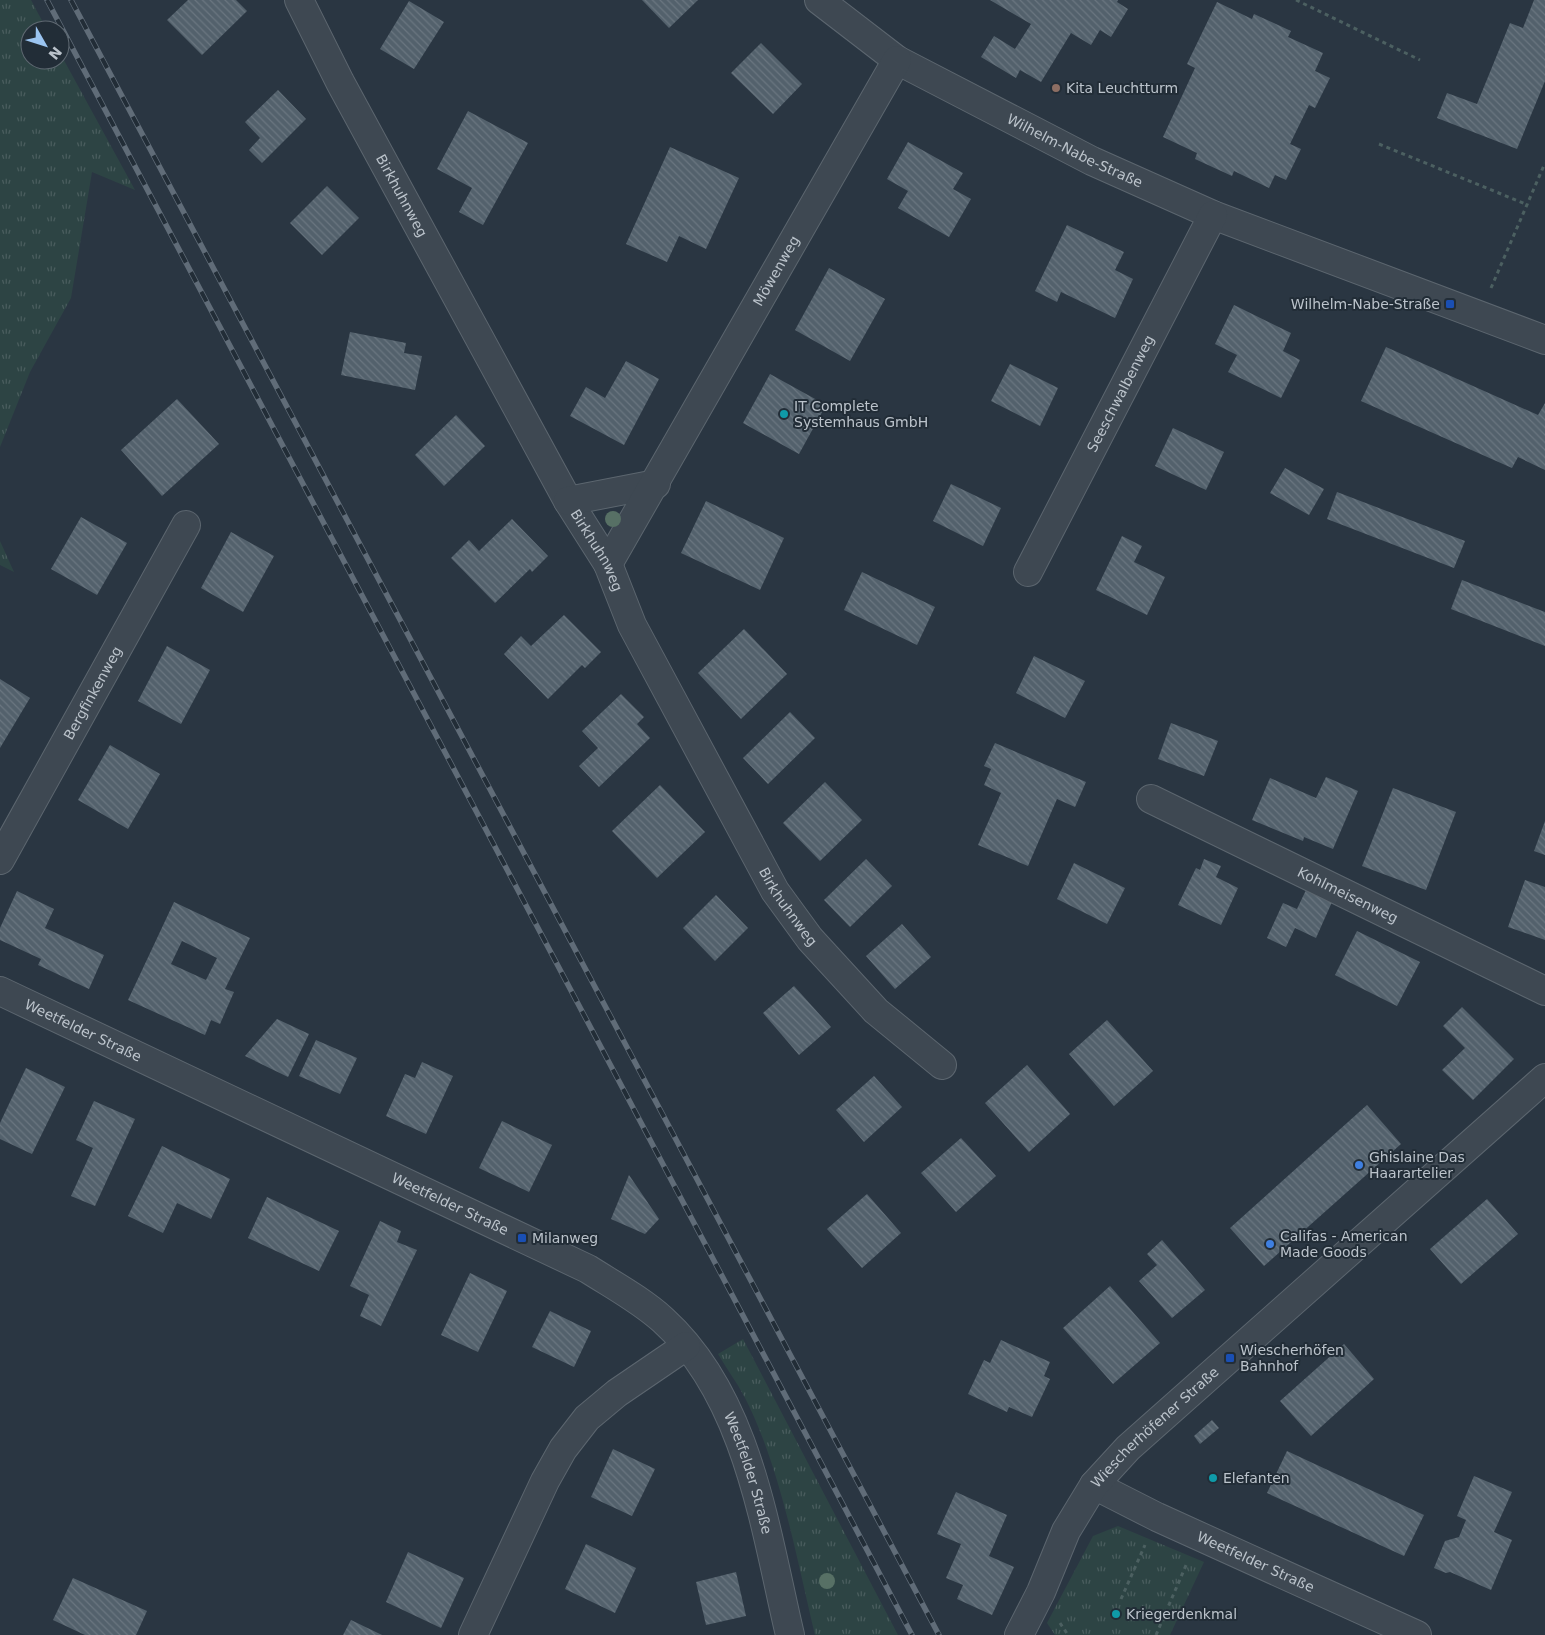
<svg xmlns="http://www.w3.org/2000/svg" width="1545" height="1635" viewBox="0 0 1545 1635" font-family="'DejaVu Sans',sans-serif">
  <defs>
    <pattern id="grass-tufts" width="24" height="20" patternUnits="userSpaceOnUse" patternTransform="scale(1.25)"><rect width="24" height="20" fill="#2d4444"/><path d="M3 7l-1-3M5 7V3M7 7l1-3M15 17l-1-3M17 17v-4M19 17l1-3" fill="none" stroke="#4a5d5e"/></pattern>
    <pattern id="building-back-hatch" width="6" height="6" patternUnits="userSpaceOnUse" patternTransform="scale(1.25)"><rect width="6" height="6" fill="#53616c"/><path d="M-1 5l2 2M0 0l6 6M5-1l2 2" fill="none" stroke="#6a7680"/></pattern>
  </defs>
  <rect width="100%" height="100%" fill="#2a3642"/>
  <!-- grass -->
  <g fill="url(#grass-tufts)">
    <polygon points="0,0 31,0 47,30 30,30 30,60 60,60 60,53 135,190 92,172 71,298 30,372 0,447"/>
    <polygon points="0,541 14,572 0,565"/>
    <path d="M743 1339 898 1635H815C797 1560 780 1465 744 1396 736 1381 726 1368 718 1354Z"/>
    <polygon points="1118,1526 1204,1562 1170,1635 1055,1635 1047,1623 1093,1536"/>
  </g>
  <!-- building -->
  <g fill="url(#building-back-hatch)" fill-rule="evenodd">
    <polygon points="188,0 236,0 247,11 202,55 167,20"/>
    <polygon points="642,0 698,0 669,28"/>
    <polygon points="990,0 1118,0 1117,2 1128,9 1111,37 1100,30 1091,45 1071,33 1041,82 1020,70 1016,78 981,57 994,36 1015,49 1031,24"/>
    <polygon points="1534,0 1545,0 1545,81 1517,149 1437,118 1447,93 1477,104 1510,23 1523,28"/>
    <polygon points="409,1 444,22 414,69 380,49"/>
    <polygon points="1217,2 1252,19 1254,14 1291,31 1288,37 1323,53 1315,71 1330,78 1315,108 1309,105 1290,144 1301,149 1286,180 1275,175 1269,188 1234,171 1232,176 1195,159 1197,153 1163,137 1195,68 1187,64"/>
    <polygon points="761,43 802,84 773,114 731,73"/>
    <polygon points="278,90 306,119 262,163 249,150 260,138 245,122"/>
    <polygon points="468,111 528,143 483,225 459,212 472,188 437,169"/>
    <polygon points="908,142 963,173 953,189 971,199 949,237 898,208 908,191 887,179"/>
    <polygon points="670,147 739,178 706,249 679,236 667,262 626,244"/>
    <polygon points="327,186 359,218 322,255 290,223"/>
    <polygon points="1067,225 1124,252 1115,270 1133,279 1115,318 1061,292 1057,302 1035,291"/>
    <polygon points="829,268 885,299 850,361 795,330"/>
    <polygon points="1234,305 1291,333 1283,351 1300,360 1281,398 1228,372 1237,355 1215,344"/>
    <polygon points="350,332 406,343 404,353 422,356 415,390 341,375"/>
    <polygon points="1386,347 1538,415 1545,403 1545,470 1518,457 1512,468 1361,401"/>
    <polygon points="626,361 659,379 624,445 570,416 586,387 605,398"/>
    <polygon points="1010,364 1058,388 1040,426 991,401"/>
    <polygon points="770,374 826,405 799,454 743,423"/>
    <polygon points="177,399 219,444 162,496 121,450"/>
    <polygon points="456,415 485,446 444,486 415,455"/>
    <polygon points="1173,428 1224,452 1206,490 1155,466"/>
    <polygon points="1285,468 1324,489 1309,515 1270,493"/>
    <polygon points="951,484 1001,508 983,546 933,521"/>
    <polygon points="1337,492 1465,541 1454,568 1327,519"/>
    <polygon points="706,501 784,538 760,590 681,553"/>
    <polygon points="81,517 127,543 97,595 51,569"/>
    <polygon points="512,519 548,556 532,572 530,569 495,603 451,558 469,540 479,551"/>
    <polygon points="231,532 274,556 243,612 201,588"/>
    <polygon points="1122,536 1142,546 1134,562 1165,577 1147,615 1096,590"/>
    <polygon points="862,572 935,607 917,645 844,610"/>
    <polygon points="1462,580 1545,612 1545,646 1451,609"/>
    <polygon points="564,615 601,652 585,668 582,665 548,699 504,654 521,636 531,646"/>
    <polygon points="744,629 787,674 741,719 698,673"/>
    <polygon points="167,646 210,670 181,724 138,701"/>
    <polygon points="1034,656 1085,681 1065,718 1016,693"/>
    <polygon points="0,679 30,698 0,748"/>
    <polygon points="621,694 644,717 637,724 650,738 599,787 579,766 598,748 582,731"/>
    <polygon points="790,712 815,738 768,784 743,758"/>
    <polygon points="1171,723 1218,741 1204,776 1158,759"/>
    <polygon points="995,743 1086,782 1075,807 1057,799 1028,866 978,845 1001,793 984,785 991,769 984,766"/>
    <polygon points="110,745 160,774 128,829 78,800"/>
    <polygon points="1326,777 1358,791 1333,849 1304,837 1303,841 1252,820 1270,778 1316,798"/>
    <polygon points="825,782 862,820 820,861 783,823"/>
    <polygon points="660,785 705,832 657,878 612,831"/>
    <polygon points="1393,788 1456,812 1426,890 1362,866"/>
    <polygon points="1545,821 1545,855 1534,851"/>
    <polygon points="866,859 892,886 850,927 824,900"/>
    <polygon points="1204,859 1221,866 1216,877 1238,888 1221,925 1178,905 1196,868 1200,870"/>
    <polygon points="1074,863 1125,888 1107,924 1057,899"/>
    <polygon points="1525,880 1545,887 1545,940 1508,927"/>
    <polygon points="1306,890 1332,902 1316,938 1295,928 1286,947 1267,938 1283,903 1297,909"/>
    <polygon points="17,891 54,909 45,928 104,955 89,989 38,965 41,959 0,940 0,928"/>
    <polygon points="716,895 748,928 715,961 683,928"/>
    <path d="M174 902 250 938 225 989 234 992 220 1024 211 1020 205 1035 128 1000ZM182 941 217 958 206 980 171 964Z"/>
    <polygon points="902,924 931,957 895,989 866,956"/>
    <polygon points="1357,931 1420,962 1397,1006 1335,975"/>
    <polygon points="794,986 831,1027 799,1055 763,1013"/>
    <polygon points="1462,1007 1514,1059 1473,1100 1442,1070 1465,1048 1443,1026"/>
    <polygon points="277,1019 309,1034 288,1077 245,1056"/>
    <polygon points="1107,1020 1153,1071 1114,1106 1069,1054"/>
    <polygon points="316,1040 357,1058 340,1094 299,1076"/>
    <polygon points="422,1062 453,1076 426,1134 386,1116 405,1074 415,1078"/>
    <polygon points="1027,1065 1070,1114 1029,1152 985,1103"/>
    <polygon points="26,1068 65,1087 32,1154 0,1139 0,1123"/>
    <polygon points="874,1076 902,1107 864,1142 836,1110"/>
    <polygon points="94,1101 135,1119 95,1206 71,1196 93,1148 76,1140"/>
    <polygon points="1367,1105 1401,1144 1264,1266 1230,1228"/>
    <polygon points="502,1121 552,1145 529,1192 479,1168"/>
    <polygon points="961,1138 996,1176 956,1212 921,1173"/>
    <polygon points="162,1146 230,1179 211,1219 177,1203 163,1233 128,1216"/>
    <polygon points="629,1175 659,1219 645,1234 611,1219"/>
    <polygon points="867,1194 901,1233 862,1268 827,1229"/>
    <polygon points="267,1197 339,1231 319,1271 248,1238"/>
    <polygon points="1487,1199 1518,1234 1461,1284 1430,1249"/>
    <polygon points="380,1221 401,1231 397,1242 417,1250 381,1326 360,1316 369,1295 350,1286"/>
    <polygon points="1162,1240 1205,1290 1172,1318 1139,1281 1157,1265 1147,1254"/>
    <polygon points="470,1273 507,1291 478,1352 441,1335"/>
    <polygon points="1110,1286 1160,1343 1113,1384 1063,1328"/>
    <polygon points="550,1311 591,1331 574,1367 532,1347"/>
    <polygon points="1001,1340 1050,1362 1044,1376 1050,1379 1032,1417 1009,1407 1007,1412 968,1394 984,1360 990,1363"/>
    <polygon points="1344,1344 1374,1379 1311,1436 1280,1401"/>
    <polygon points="1212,1420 1219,1428 1200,1444 1194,1436"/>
    <polygon points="613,1449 655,1469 632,1516 591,1497"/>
    <polygon points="1287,1451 1424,1515 1404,1556 1267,1493"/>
    <polygon points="1474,1476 1512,1492 1494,1532 1512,1540 1491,1590 1450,1572 1446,1573 1434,1568 1445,1541 1459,1537 1466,1520 1457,1516"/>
    <polygon points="956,1492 1007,1515 989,1556 1014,1567 992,1615 957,1599 963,1585 946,1578 961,1544 937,1534"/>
    <polygon points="586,1544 636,1568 615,1613 565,1589"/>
    <polygon points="408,1552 464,1578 441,1628 386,1602"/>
    <polygon points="736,1572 746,1616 706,1625 696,1582"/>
    <polygon points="73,1578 147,1611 136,1635 85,1635 53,1620"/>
    <polygon points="351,1620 382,1635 343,1635"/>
  </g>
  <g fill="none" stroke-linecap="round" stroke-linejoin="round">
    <defs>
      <g id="minor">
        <path id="s1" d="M299 0 340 82 568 501 608 564 632 625 775 891 810 939 876 1011 942 1065"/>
        <path id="s2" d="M819 0 897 60 1092 161 1213 215 1545 340"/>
        <polyline points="568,501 656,484"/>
        <path id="s3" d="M608 564 897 60"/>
        <path id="s4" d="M1028 572 1213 215"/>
        <path id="s5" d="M1151 799 1545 991"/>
        <path id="s6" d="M0 860 186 525"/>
        <path id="s7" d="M0 991 588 1269C613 1285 641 1300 663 1320 748 1397 765 1529 790 1635"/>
        <path id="s8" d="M1094 1485 1157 1517 1417 1635"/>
        <polyline points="473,1635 545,1481 563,1449 587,1418 617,1393 686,1346"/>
        <path id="s9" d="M1019 1635 1041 1592 1066 1531 1094 1485 1128 1448 1545 1078"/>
      </g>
    </defs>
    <!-- minor casing -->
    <use href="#minor" stroke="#5c666f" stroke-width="30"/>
    <!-- path -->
    <g stroke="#4c6061" stroke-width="3" stroke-dasharray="4 4" stroke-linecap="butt">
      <polyline points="1296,0 1420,60"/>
      <polyline points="1379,144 1528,205"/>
      <polyline points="1491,288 1545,163"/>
      <polyline points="1121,1599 1145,1545"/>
      <polyline points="1060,1623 1068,1635"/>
      <polyline points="1156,1635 1187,1563"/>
    </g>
    <!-- minor -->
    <use href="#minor" stroke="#3e4852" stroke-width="28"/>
    <defs>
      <g id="rail">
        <polyline points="47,0 912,1635"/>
        <polyline points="71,0 939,1635"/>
      </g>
    </defs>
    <!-- rail casing -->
    <use href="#rail" stroke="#606c78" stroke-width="5.5"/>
    <!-- rail -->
    <use href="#rail" stroke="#222d37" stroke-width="4" stroke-dasharray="11" stroke-linecap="butt"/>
  </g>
  <!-- trees -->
  <g fill="#577065">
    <circle cx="613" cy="519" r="8"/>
    <circle cx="827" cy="1581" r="8"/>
  </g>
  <!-- markers -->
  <circle fill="#8d6e63" stroke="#222d37" stroke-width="2" cx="1056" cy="88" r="5"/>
  <g fill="#1a4fb4" stroke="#222d37" stroke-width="2">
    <rect x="1445" y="299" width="10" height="10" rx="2.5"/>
    <rect x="517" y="1233" width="10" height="10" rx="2.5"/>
    <rect x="1225" y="1353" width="10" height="10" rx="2.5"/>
  </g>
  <g fill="#0f9aa8" stroke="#222d37" stroke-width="2">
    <circle cx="784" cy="414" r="5"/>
    <circle cx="1213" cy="1478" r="5"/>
    <circle cx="1116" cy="1614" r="5"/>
  </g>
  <g fill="#3f7fe0" stroke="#222d37" stroke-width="2">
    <circle cx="1359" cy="1165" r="5"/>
    <circle cx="1270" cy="1244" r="5"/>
  </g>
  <g text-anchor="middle" stroke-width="4" stroke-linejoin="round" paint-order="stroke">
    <!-- poi labels -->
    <g font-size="14" fill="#bbc3cb" stroke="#222d37" text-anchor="start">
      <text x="1066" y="93">Kita Leuchtturm</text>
      <text x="1440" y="309" text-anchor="end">Wilhelm-Nabe-Straße</text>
      <text x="794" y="411">IT Complete<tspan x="794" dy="16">Systemhaus GmbH</tspan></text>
      <text x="1369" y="1162">Ghislaine Das<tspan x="1369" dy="16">Haarartelier</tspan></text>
      <text x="1280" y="1241">Califas - American<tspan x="1280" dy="16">Made Goods</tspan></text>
      <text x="532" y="1243">Milanweg</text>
      <text x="1240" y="1355">Wiescherhöfen<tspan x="1240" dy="16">Bahnhof</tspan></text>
      <text x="1223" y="1483">Elefanten</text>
      <text x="1126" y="1619">Kriegerdenkmal</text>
    </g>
    <!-- street labels -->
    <g font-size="14" fill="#bbc3cb" stroke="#222d37">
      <text dy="5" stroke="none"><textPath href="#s2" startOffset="298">Wilhelm-Nabe-Straße</textPath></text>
      <text dy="5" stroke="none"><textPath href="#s1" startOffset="221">Birkhuhnweg</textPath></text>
      <text dy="5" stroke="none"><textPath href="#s3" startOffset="338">Möwenweg</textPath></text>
      <text dy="5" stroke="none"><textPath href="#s4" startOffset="201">Seeschwalbenweg</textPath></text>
      <text dy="5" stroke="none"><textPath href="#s1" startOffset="626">Birkhuhnweg</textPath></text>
      <text dy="5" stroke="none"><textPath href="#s6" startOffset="191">Bergfinkenweg</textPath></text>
      <text dy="5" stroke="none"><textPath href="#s5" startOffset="219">Kohlmeisenweg</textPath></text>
      <text dy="5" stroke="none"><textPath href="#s1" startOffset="1031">Birkhuhnweg</textPath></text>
      <text dy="5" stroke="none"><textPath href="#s7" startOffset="92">Weetfelder Straße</textPath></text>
      <text dy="5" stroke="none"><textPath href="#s7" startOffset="498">Weetfelder Straße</textPath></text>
      <text dy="5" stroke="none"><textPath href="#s9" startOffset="252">Wiescherhöfener Straße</textPath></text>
      <text dy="5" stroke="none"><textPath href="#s7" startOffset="919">Weetfelder Straße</textPath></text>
      <text dy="5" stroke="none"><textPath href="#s8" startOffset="179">Weetfelder Straße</textPath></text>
    </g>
  </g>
  <!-- north arrow -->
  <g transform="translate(45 45) rotate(129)"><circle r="24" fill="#222d37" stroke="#5f6972"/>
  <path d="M0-4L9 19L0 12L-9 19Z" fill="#9bc4f0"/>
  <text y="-8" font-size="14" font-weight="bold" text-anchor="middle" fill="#bbc3cb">N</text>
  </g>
</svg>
